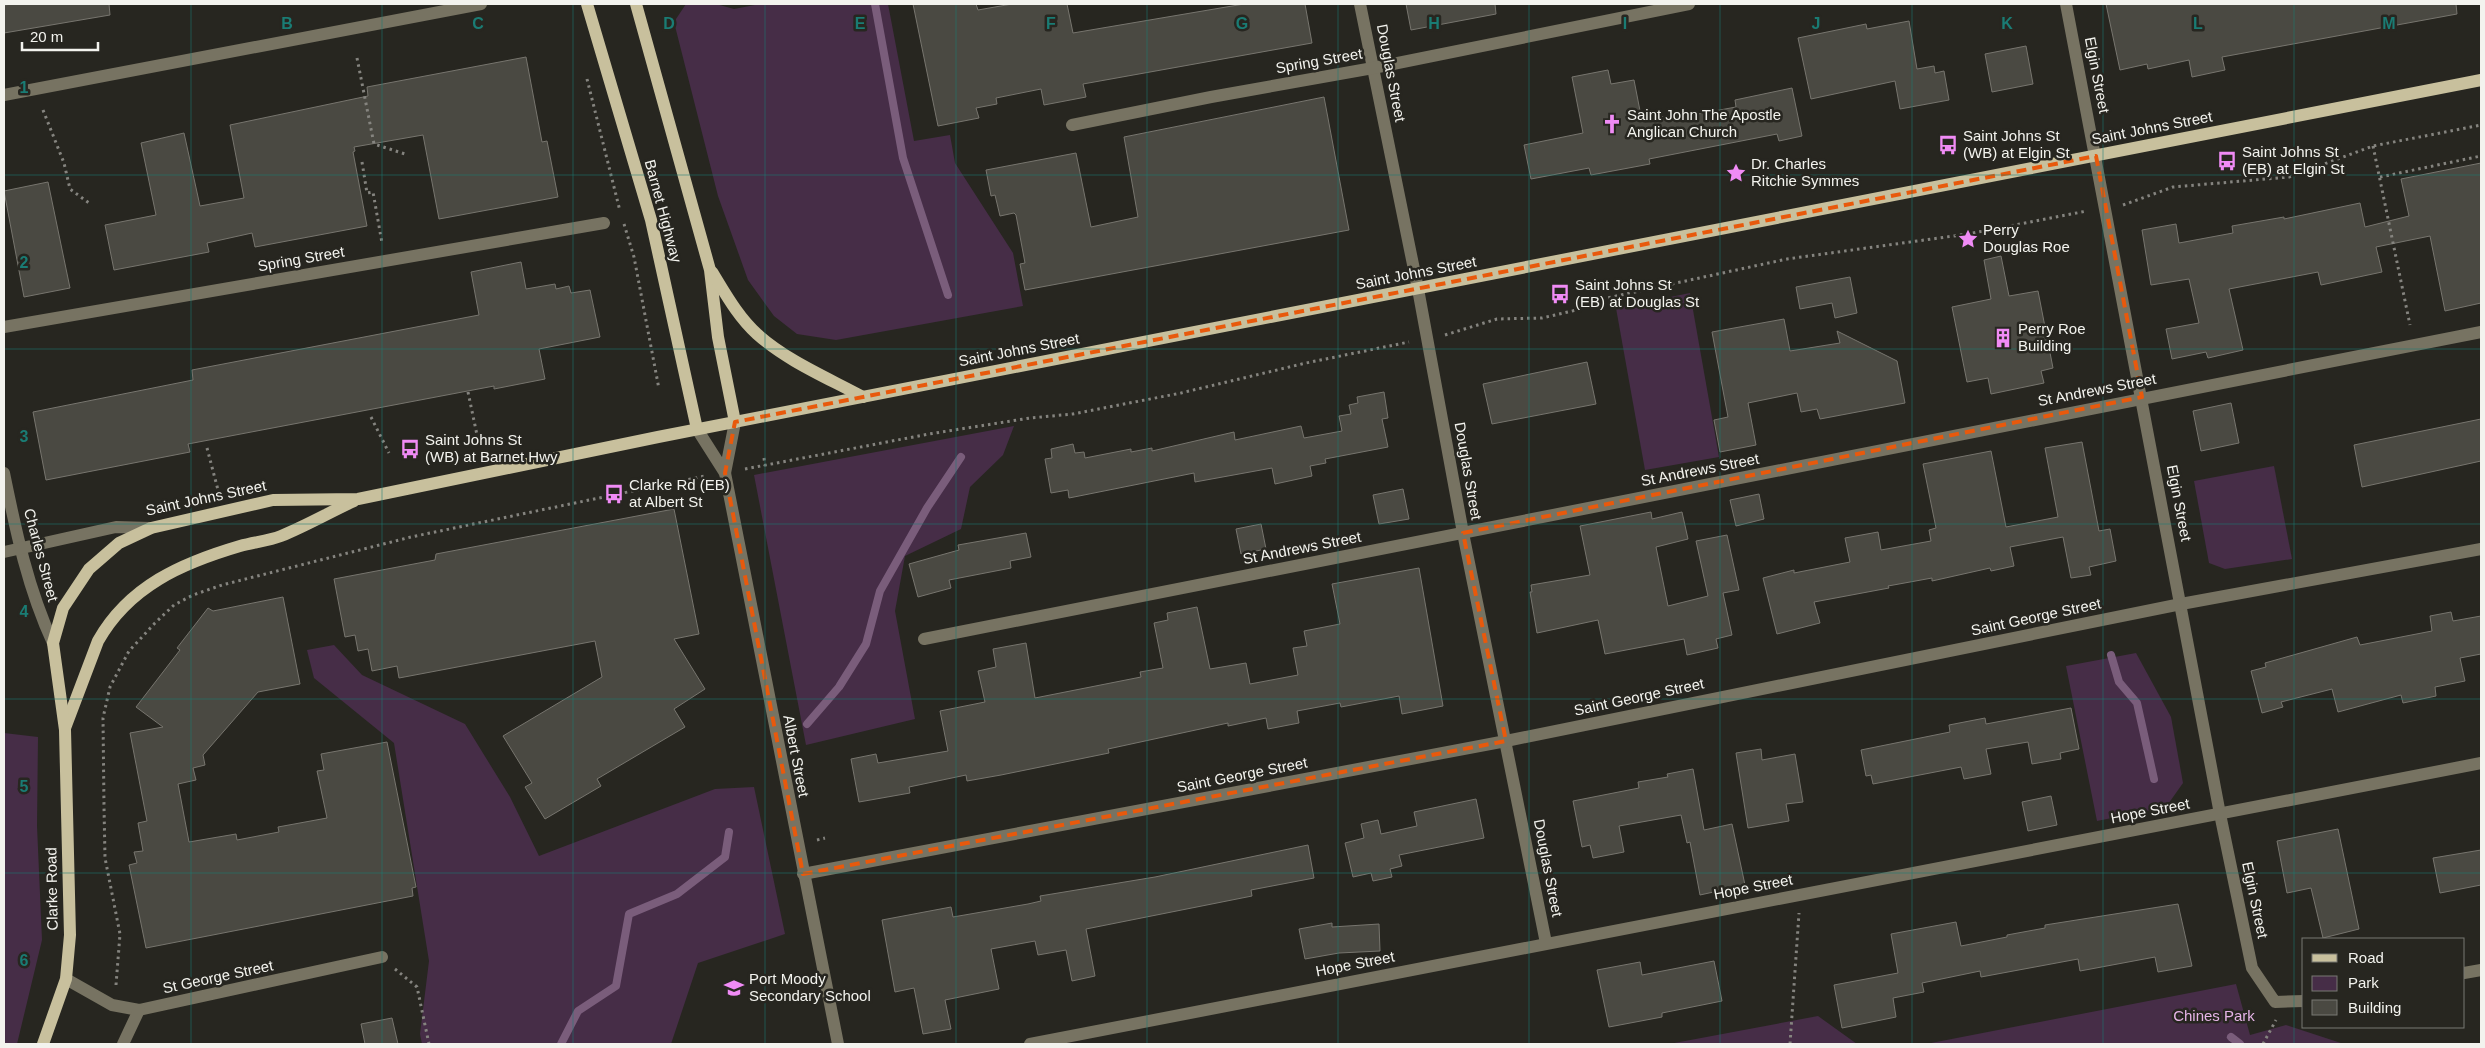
<svg xmlns="http://www.w3.org/2000/svg" width="2485" height="1048" viewBox="0 0 2485 1048" font-family="Helvetica,sans-serif">
  <rect width="100%" height="100%" fill="#272620"/>
  <!-- green -->
  <g fill="#462d47">
    <polygon points="686,4 716,4 734,9 760,4 888,4 914,141 950,135 955,163 1013,253 1023,306 836,340 797,334 774,316 748,280 718,196 674,22"/>
    <polygon points="1690,293 1719,457 1645,470 1616,308"/>
    <polygon points="1014,426 1003,455 970,487 961,529 905,556 895,611 915,719 806,745 754,475"/>
    <polygon points="2274,466 2292,559 2225,569 2209,563 2194,481"/>
    <polygon points="334,645 362,675 465,724 510,797 539,856 715,789 754,787 785,934 698,963 671,1044 422,1044 420,1034 429,961 394,743 314,678 307,650"/>
    <polygon points="2136,653 2171,717 2183,783 2166,807 2097,821 2066,666"/>
    <polygon points="4,733 38,737 37,826 42,940 17,1044 4,1044"/>
    <polygon points="2236,984 2250,1035 2286,1025 2344,1044 1926,1044"/>
    <polygon points="1818,1016 1857,1044 1669,1044"/>
  </g>
  <g fill="none" stroke-linecap="round" stroke-linejoin="round">
    <!-- stream -->
    <g stroke="#7a5d7b" stroke-width="8">
      <polyline points="875,4 903,158 948,295"/>
      <polyline points="2111,655 2119,682 2137,703 2154,779"/>
      <polyline points="807,724 839,687 866,644 880,591 927,508 961,457"/>
      <polyline points="2231,1037 2240,1044"/>
      <polyline points="561,1044 578,1011 616,986 629,914 677,894 725,857 729,832"/>
    </g>
  </g>
  <!-- building -->
  <g fill="#4a4942" stroke="#77756e">
    <polygon points="12,4 109,4 110,15 4,33 4,5"/>
    <polygon points="913,4 976,4 978,10 1012,4 1067,4 1073,33 1244,4 1305,4 1312,43 1083,84 1086,97 1044,105 1041,89 996,98 997,104 976,108 979,118 938,126"/>
    <polygon points="1406,4 1495,4 1496,14 1411,30"/>
    <polygon points="2106,4 2456,4 2457,14 2222,57 2225,70 2192,77 2189,60 2148,69 2147,64 2120,70"/>
    <polygon points="1909,21 1917,69 1934,66 1935,73 1944,71 1949,100 1900,109 1895,81 1811,99 1798,38 1866,24 1867,29"/>
    <polygon points="2026,46 2033,84 1992,92 1985,54"/>
    <polygon points="526,57 542,142 547,141 558,197 439,219 423,135 354,147 355,151 353,152 367,226 255,247 252,233 207,243 209,252 114,270 105,225 156,215 141,143 184,133 200,206 244,198 230,125 368,96 367,87"/>
    <polygon points="1608,70 1611,84 1634,80 1642,121 1681,113 1682,117 1736,107 1735,100 1792,88 1802,136 1779,141 1777,134 1649,159 1650,164 1591,175 1589,168 1531,179 1524,145 1583,133 1572,77"/>
    <polygon points="1324,97 1349,230 1025,290 1020,264 1025,263 1016,215 1014,213 1000,216 995,195 991,196 986,170 1076,153 1091,227 1138,217 1124,137"/>
    <polygon points="2481,163 2481,303 2445,311 2430,236 2376,247 2382,272 2321,285 2318,272 2229,289 2243,350 2208,358 2206,352 2172,359 2166,329 2199,323 2189,279 2151,285 2142,230 2176,224 2179,243 2233,233 2232,226 2284,217 2284,219 2360,203 2365,227 2409,216 2401,179"/>
    <polygon points="48,182 70,288 24,297 4,191"/>
    <polygon points="2001,256 2009,296 2038,291 2053,368 2041,371 2044,383 1991,394 1988,378 1967,382 1952,307 1991,299 1984,260"/>
    <polygon points="521,262 526,289 555,284 556,289 569,286 571,293 590,290 600,337 539,349 545,379 494,389 494,386 188,444 190,452 46,480 33,412 193,380 192,370 479,315 471,272"/>
    <polygon points="1850,277 1857,313 1835,318 1832,303 1800,309 1796,287"/>
    <polygon points="1784,319 1790,351 1840,343 1837,331 1897,361 1905,403 1820,419 1817,409 1801,412 1797,393 1748,403 1756,445 1720,452 1714,420 1728,417 1712,332"/>
    <polygon points="1587,362 1596,404 1492,424 1483,384"/>
    <polygon points="1384,392 1388,418 1382,419 1388,447 1325,459 1326,463 1310,466 1312,476 1275,484 1272,468 1195,482 1194,473 1069,498 1068,490 1051,493 1045,459 1052,458 1051,449 1073,444 1075,453 1084,452 1085,458 1131,449 1131,452 1152,448 1152,451 1234,432 1235,440 1301,426 1304,438 1342,431 1339,416 1351,414 1349,405 1358,403 1357,397"/>
    <polygon points="2231,403 2239,443 2201,451 2193,411"/>
    <polygon points="2481,419 2481,461 2362,487 2354,445"/>
    <polygon points="2082,442 2099,531 2110,529 2116,561 2089,567 2091,575 2071,578 2063,537 2010,547 2014,566 1991,571 1990,568 1932,581 1932,578 1888,586 1889,588 1814,602 1820,623 1777,634 1763,578 1794,570 1794,573 1850,562 1845,538 1878,532 1881,550 1931,541 1929,530 1936,528 1923,464 1991,451 2006,527 2058,517 2045,448"/>
    <polygon points="1403,489 1409,519 1379,524 1373,495"/>
    <polygon points="1759,494 1764,519 1736,526 1730,500"/>
    <polygon points="674,509 699,634 674,639 705,689 674,709 685,727 597,779 601,786 545,819 525,787 532,783 503,736 602,677 595,641 399,678 397,666 372,671 368,649 358,651 355,635 345,637 334,579 435,560 436,554"/>
    <polygon points="1651,512 1652,519 1682,512 1688,539 1656,547 1668,606 1708,596 1696,541 1727,535 1739,590 1723,593 1732,635 1716,639 1718,648 1687,655 1684,639 1605,654 1598,620 1537,633 1530,592 1532,592 1531,585 1590,575 1580,526"/>
    <polygon points="1261,524 1266,549 1241,554 1236,529"/>
    <polygon points="1026,533 1031,557 1010,561 1011,568 949,580 951,588 918,597 909,564 959,550 958,545"/>
    <polygon points="1419,568 1443,706 1402,714 1399,696 1341,707 1340,703 1297,711 1299,723 1268,729 1266,718 1228,726 1228,723 1108,749 1109,753 1001,775 967,781 966,775 909,787 910,793 859,802 851,759 876,754 878,763 948,751 940,711 985,702 978,671 996,667 993,649 1026,643 1035,698 1141,677 1140,672 1163,668 1154,623 1168,620 1167,613 1197,607 1210,669 1246,663 1250,684 1298,675 1293,648 1307,646 1304,631 1340,624 1332,584"/>
    <polygon points="283,597 300,684 258,692 203,755 205,765 193,768 196,780 178,784 189,842 236,834 237,840 279,832 278,827 327,818 317,771 324,770 321,754 387,742 416,887 412,888 413,896 146,948 129,865 137,863 134,852 143,851 138,823 147,821 130,733 163,727 136,707 180,650 177,648 208,608 213,611"/>
    <polygon points="2451,612 2453,621 2481,616 2481,654 2460,658 2465,681 2435,687 2436,696 2403,703 2401,695 2338,712 2332,689 2281,702 2283,707 2262,713 2251,671 2266,667 2265,663 2357,637 2360,645 2432,631 2430,616"/>
    <polygon points="2071,708 2079,749 2060,753 2061,759 2032,764 2028,742 1986,749 1991,774 1964,779 1961,767 1873,784 1871,775 1866,776 1861,750 1950,732 1949,725 1985,718 1986,724"/>
    <polygon points="1761,749 1762,760 1795,754 1803,802 1786,804 1789,821 1748,828 1736,753"/>
    <polygon points="1693,769 1704,830 1732,824 1745,885 1700,895 1690,842 1687,843 1681,815 1619,826 1624,852 1593,858 1590,845 1582,847 1573,801 1639,788 1638,782 1668,777 1667,774"/>
    <polygon points="2051,796 2057,825 2028,831 2022,802"/>
    <polygon points="1476,799 1484,838 1399,855 1402,866 1390,869 1392,877 1373,881 1371,873 1353,877 1345,843 1364,838 1361,824 1378,820 1381,834 1417,826 1414,812"/>
    <polygon points="2338,829 2359,929 2323,938 2311,888 2287,893 2277,841"/>
    <polygon points="1308,845 1314,878 1251,890 1252,896 1086,929 1095,976 1072,981 1066,950 1038,955 1035,941 991,949 999,989 945,1000 951,1029 923,1034 914,988 895,992 882,920 951,907 953,917 1028,904 1041,901 1040,896 1155,877"/>
    <polygon points="2481,850 2481,885 2440,893 2433,858"/>
    <polygon points="2178,904 2192,966 2158,972 2155,957 2080,971 2078,959 1981,977 1980,971 1922,983 1924,992 1893,998 1896,1017 1842,1028 1834,985 1898,973 1891,934 1956,922 1961,946 2007,937 2007,935 2045,928 2045,925"/>
    <polygon points="1332,923 1332,927 1379,924 1380,951 1339,953 1305,959 1299,929"/>
    <polygon points="1714,961 1722,1001 1662,1013 1662,1017 1609,1027 1597,970 1640,962 1642,975"/>
    <polygon points="392,1018 398,1044 365,1044 361,1024"/>
  </g>
  <g fill="none" stroke-linecap="round" stroke-linejoin="round">
    <!-- path -->
    <g stroke="#85847f" stroke-width="3" stroke-dasharray="2.5 4" stroke-linecap="butt">
      <polyline points="357,58 374,144 405,154"/>
      <polyline points="587,79 620,211"/>
      <polyline points="43,110 64,163 70,189 89,203"/>
      <polyline points="2373,146 2410,325"/>
      <polyline points="362,162 367,193 373,192 382,243"/>
      <polyline points="2380,177 2481,156"/>
      <polyline points="2123,205 2173,187 2289,177 2373,146 2481,125"/>
      <polyline points="624,224 634,257 659,389"/>
      <polyline points="1445,335 1497,319 1542,318 1581,309 1607,298 1787,259 1968,234 2087,211"/>
      <polyline points="468,392 477,435"/>
      <polyline points="371,417 389,453"/>
      <polyline points="207,448 218,490"/>
      <polyline points="764,458 765,466"/>
      <polyline points="745,469 929,434 1030,418 1073,414 1181,393 1306,363 1409,342"/>
      <polyline points="817,840 825,838"/>
      <polyline points="395,969 417,987 429,1044"/>
      <polyline points="116,985 120,934 105,858 104,807 103,718 110,687 129,651 155,623 174,605 193,595 222,585 411,537 705,476"/>
      <polyline points="1790,1044 1799,913"/>
      <polyline points="2263,1044 2276,1020"/>
    </g>
    <!-- minor -->
    <g stroke="#777362" stroke-width="12">
      <polyline points="1360,4 1418,289 1463,533 1546,943"/>
      <polyline points="2066,4 2220,814 2252,968 2275,1002 2304,1001"/>
      <polyline points="4,95 481,4"/>
      <polyline points="1072,125 1211,97 1373,68 1689,4"/>
      <polyline points="4,327 604,223"/>
      <polyline points="697,429 725,473 838,1044"/>
      <path d="M4 473C16 532 28 589 53 643"/>
      <polyline points="725,473 735,422"/>
      <polyline points="4,552 116,527 151,528"/>
      <polyline points="924,639 2481,332"/>
      <polyline points="803,874 1506,741 2181,604 2481,549"/>
      <polyline points="2464,973 2481,970"/>
      <polyline points="66,979 112,1005 139,1010 382,957"/>
      <polyline points="123,1044 139,1010"/>
      <polyline points="1030,1044 2481,763"/>
    </g>
    <!-- major -->
    <g stroke="#c8c09d" stroke-width="12">
      <polyline points="587,4 651,220 697,429"/>
      <polyline points="636,4 710,270 718,337 735,422"/>
      <path d="M712 272C725 293 738 317 757 334 787 361 828 378 863 397"/>
      <path d="M65 728 98 641C129 586 182 563 240 546 254 542 268 541 281 536 306 526 330 512 354 501"/>
      <polyline points="43,1044 66,979 70,935 65,730 53,643 63,608 89,569 119,543 151,528 273,500 358,499 658,437 2481,80"/>
    </g>
  </g>
  <!-- marked area -->
  <path fill="none" stroke="#e8590c" stroke-width="4" stroke-dasharray="10 6" stroke-linejoin="round" d="M2096 156 2142 397 1463 533 1506 741 803 874 725 473 735 422Z"/>
  <!-- grid -->
  <path fill="none" stroke="#1a7c74" stroke-width="1" stroke-opacity="0.55" d="M191 4V1044M382 4V1044M573 4V1044M765 4V1044M956 4V1044M1147 4V1044M1338 4V1044M1529 4V1044M1720 4V1044M1912 4V1044M2103 4V1044M2294 4V1044M4 175H2481M4 349H2481M4 524H2481M4 699H2481M4 873H2481"/>
  <!-- icons -->
  <defs>
    <symbol id="church-bare" viewBox="-9 -9 18 18"><path d="M-1.2-6h2.4v3.5h3.3v2.4h-3.3V6h-2.4V-.1h-3.3v-2.4h3.3Z" fill="#f08bf5" stroke="#272620" stroke-width="2.5" paint-order="stroke"/></symbol>
    <symbol id="bus-bare" viewBox="-9 -9 18 18"><path d="M-5-6H5V4H4V6H2V4H-2V6H-4V4H-5ZM-3.5-4V0h7V-4ZM-3.5 1.2v1.5H-2V1.2ZM2 1.2v1.5H3.5V1.2Z" fill="#f08bf5" stroke="#272620" stroke-width="2.5" paint-order="stroke"/></symbol>
    <symbol id="sight-bare" viewBox="-9 -9 18 18"><path d="M0-6L1.8-2.2L6-1.7L2.9 1.2L3.7 5.4L0 3.3L-3.7 5.4L-2.9 1.2L-6-1.7L-1.8-2.2Z" fill="#f08bf5" stroke="#272620" stroke-width="2.5" paint-order="stroke"/></symbol>
    <symbol id="building-bare" viewBox="-9 -9 18 18"><path d="M-4-6H4V6H1V3H-1V6H-4ZM-2.5-4.3h1.7v1.8h-1.7ZM.8-4.3h1.7v1.8H.8ZM-2.5-1h1.7V.8h-1.7ZM.8-1h1.7V.8H.8Z" fill="#f08bf5" stroke="#272620" stroke-width="2.5" paint-order="stroke"/></symbol>
    <symbol id="school-bare" viewBox="-9 -9 18 18"><path d="M0-5L7-2L0 1L-7-2ZM-4 1L0 2.5L4 1V4Q0 6-4 4Z" fill="#f08bf5" stroke="#272620" stroke-width="2.5" paint-order="stroke"/></symbol>
  </defs>
  <g fill-rule="evenodd">
    <use href="#church-bare" x="1598" y="110" width="28" height="28"/>
    <use href="#bus-bare" x="1934" y="131" width="28" height="28"/>
    <use href="#bus-bare" x="2213" y="147" width="28" height="28"/>
    <use href="#sight-bare" x="1722" y="159" width="28" height="28"/>
    <use href="#sight-bare" x="1954" y="225" width="28" height="28"/>
    <use href="#bus-bare" x="1546" y="280" width="28" height="28"/>
    <use href="#building-bare" x="1989" y="324" width="28" height="28"/>
    <use href="#bus-bare" x="396" y="435" width="28" height="28"/>
    <use href="#bus-bare" x="600" y="480" width="28" height="28"/>
    <use href="#school-bare" x="720" y="974" width="28" height="28"/>
  </g>
  <g text-anchor="middle" stroke-width="5" stroke-linejoin="round" paint-order="stroke">
    <!-- street labels -->
    <g font-size="15" fill="#f3f3ee" stroke="#272620">
      <text transform="translate(1319 61) rotate(-10)" y="5">Spring Street</text>
      <text transform="translate(1391 73) rotate(79)" y="5">Douglas Street</text>
      <text transform="translate(2097 75) rotate(79)" y="5">Elgin Street</text>
      <text transform="translate(2152 128) rotate(-11)" y="5">Saint Johns Street</text>
      <text transform="translate(663 211) rotate(75)" y="5">Barnet Highway</text>
      <text transform="translate(301 259) rotate(-10)" y="5">Spring Street</text>
      <text transform="translate(1416 273) rotate(-11)" y="5">Saint Johns Street</text>
      <text transform="translate(1019 350) rotate(-11)" y="5">Saint Johns Street</text>
      <text transform="translate(2097 390) rotate(-11)" y="5">St Andrews Street</text>
      <text transform="translate(1700 470) rotate(-11)" y="5">St Andrews Street</text>
      <text transform="translate(1468 471) rotate(80)" y="5">Douglas Street</text>
      <text transform="translate(206 498) rotate(-12)" y="5">Saint Johns Street</text>
      <text transform="translate(2179 503) rotate(79)" y="5">Elgin Street</text>
      <text transform="translate(1302 548) rotate(-11)" y="5">St Andrews Street</text>
      <text transform="translate(41 555) rotate(75)" y="5">Charles Street</text>
      <text transform="translate(2036 617) rotate(-12)" y="5">Saint George Street</text>
      <text transform="translate(1639 697) rotate(-12)" y="5">Saint George Street</text>
      <text transform="translate(796 756) rotate(79)" y="5">Albert Street</text>
      <text transform="translate(1242 775) rotate(-11)" y="5">Saint George Street</text>
      <text transform="translate(2150 811) rotate(-11)" y="5">Hope Street</text>
      <text transform="translate(1548 868) rotate(79)" y="5">Douglas Street</text>
      <text transform="translate(1753 887) rotate(-11)" y="5">Hope Street</text>
      <text transform="translate(52 889) rotate(-91)" y="5">Clarke Road</text>
      <text transform="translate(2255 900) rotate(78)" y="5">Elgin Street</text>
      <text transform="translate(1355 964) rotate(-11)" y="5">Hope Street</text>
      <text transform="translate(218 977) rotate(-12)" y="5">St George Street</text>
    </g>
    <!-- poi labels -->
    <g font-size="15" fill="#f3f3ee" stroke="#272620" text-anchor="start">
      <text x="1627" y="120">Saint John The Apostle<tspan x="1627" dy="17">Anglican Church</tspan></text>
      <text x="1963" y="141">Saint Johns St<tspan x="1963" dy="17">(WB) at Elgin St</tspan></text>
      <text x="2242" y="157">Saint Johns St<tspan x="2242" dy="17">(EB) at Elgin St</tspan></text>
      <text x="1751" y="169">Dr. Charles<tspan x="1751" dy="17">Ritchie Symmes</tspan></text>
      <text x="1983" y="235">Perry<tspan x="1983" dy="17">Douglas Roe</tspan></text>
      <text x="1575" y="290">Saint Johns St<tspan x="1575" dy="17">(EB) at Douglas St</tspan></text>
      <text x="2018" y="334">Perry Roe<tspan x="2018" dy="17">Building</tspan></text>
      <text x="425" y="445">Saint Johns St<tspan x="425" dy="17">(WB) at Barnet Hwy</tspan></text>
      <text x="629" y="490">Clarke Rd (EB)<tspan x="629" dy="17">at Albert St</tspan></text>
      <text x="749" y="984">Port Moody<tspan x="749" dy="17">Secondary School</tspan></text>
    </g>
    <!-- park labels -->
    <g font-size="15" fill="#e5b4e7" stroke="#272620">
      <text x="2214" y="1021">Chines Park</text>
    </g>
  </g>
  <g font-size="16" text-anchor="middle" font-weight="bold" fill="#1a7c74" stroke="#272620" stroke-width="5" stroke-linejoin="round" paint-order="stroke">
    <text x="287" y="29">B</text>
    <text x="478" y="29">C</text>
    <text x="669" y="29">D</text>
    <text x="860" y="29">E</text>
    <text x="1051" y="29">F</text>
    <text x="1242" y="29">G</text>
    <text x="1434" y="29">H</text>
    <text x="1625" y="29">I</text>
    <text x="1816" y="29">J</text>
    <text x="2007" y="29">K</text>
    <text x="2198" y="29">L</text>
    <text x="2389" y="29">M</text>
    <text x="24" y="93">1</text>
    <text x="24" y="268">2</text>
    <text x="24" y="442">3</text>
    <text x="24" y="617">4</text>
    <text x="24" y="792">5</text>
    <text x="24" y="966">6</text>
  </g>
  <!-- border -->
  <rect width="2485" height="1048" fill="none" stroke="#f3f3ee" stroke-width="10"/>
  <!-- legend -->
  <rect x="2302" y="938" width="162" height="90" fill="#272620" stroke="#797872"/>
  <rect x="2312" y="954" width="25" height="8" fill="#c8c09d" stroke="#797872"/>
  <text x="2348" y="963" font-size="15" fill="#f3f3ee">Road</text>
  <rect x="2312" y="976" width="25" height="15" fill="#462d47" stroke="#797872"/>
  <text x="2348" y="988" font-size="15" fill="#f3f3ee">Park</text>
  <rect x="2312" y="1000" width="25" height="15" fill="#4a4942" stroke="#797872"/>
  <text x="2348" y="1013" font-size="15" fill="#f3f3ee">Building</text>
  <!-- scale -->
  <path d="M22 42v8h76v-8" fill="none" stroke="#f3f3ee" stroke-width="2.5"/>
  <text x="30" y="42" font-size="15" fill="#f3f3ee" stroke="#272620" stroke-width="4" paint-order="stroke">20 m</text>
</svg>
